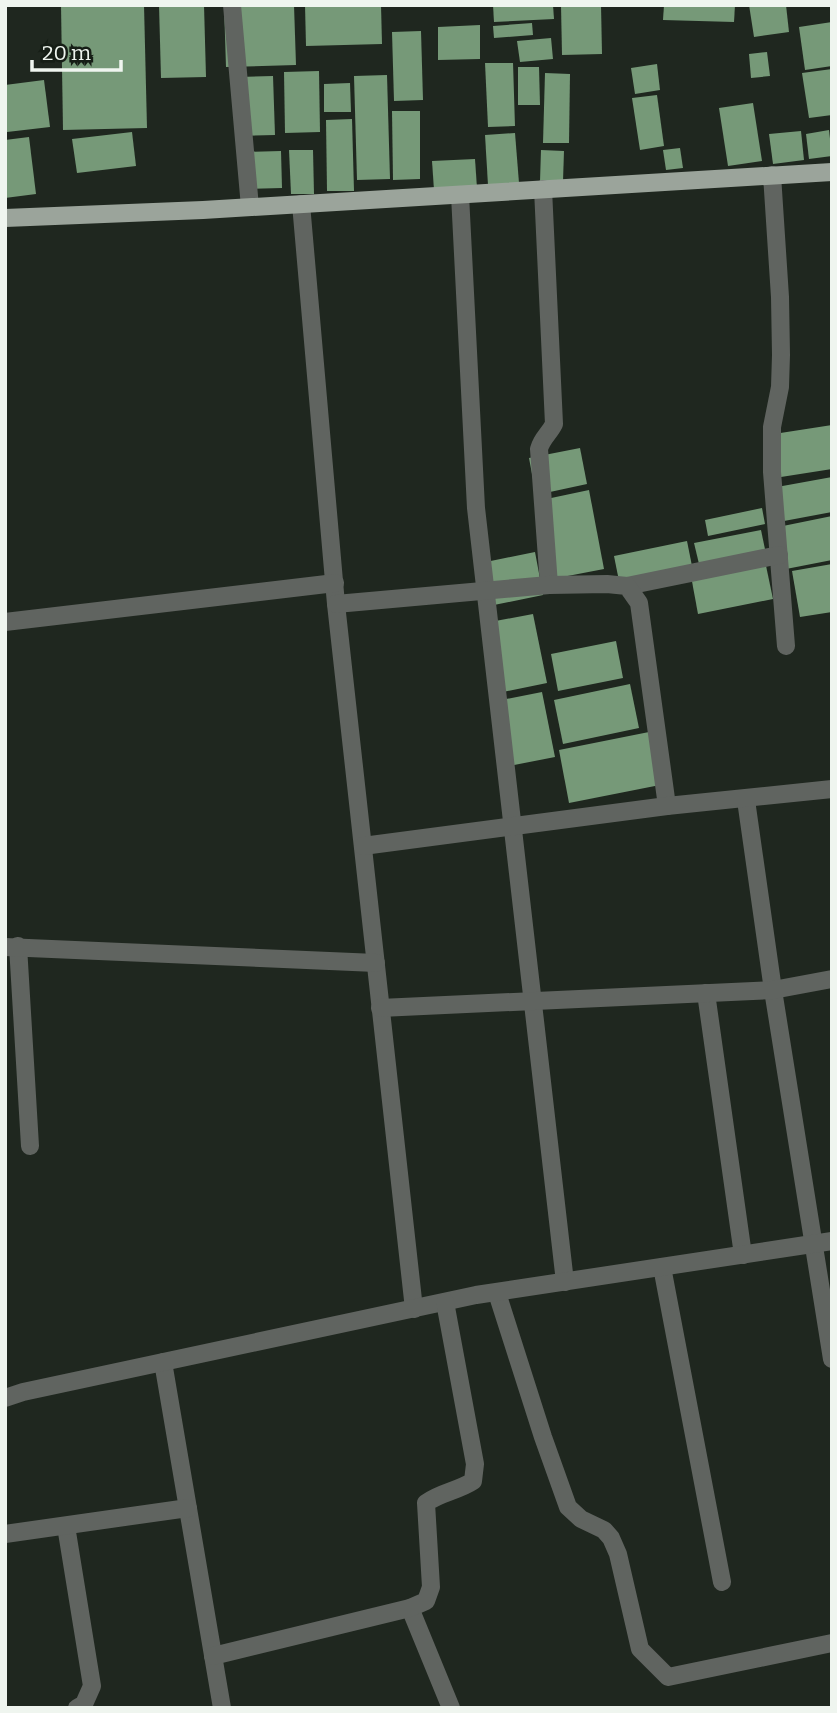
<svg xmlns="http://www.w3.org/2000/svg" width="837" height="1713" viewBox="0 0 837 1713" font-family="Bitter,serif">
  <rect width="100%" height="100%" fill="#1f271f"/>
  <!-- building -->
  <g fill="#769978">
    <polygon points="61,5 144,5 147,128 63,130"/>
    <polygon points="159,5 204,5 206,77 161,78"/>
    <polygon points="224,5 294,5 296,65 226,67"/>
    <polygon points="305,5 381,5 382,44 306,46"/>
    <polygon points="493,5 553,5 554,19 494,22"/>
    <polygon points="561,5 601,5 602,54 562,55"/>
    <polygon points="664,5 735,5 734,22 663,20"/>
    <polygon points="749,5 786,5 789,32 754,37"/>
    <polygon points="832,22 832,66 805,70 799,27"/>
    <polygon points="532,23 533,35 494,38 493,26"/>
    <polygon points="480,25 480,59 438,60 438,27"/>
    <polygon points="421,31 423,100 394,101 392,32"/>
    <polygon points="551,38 553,59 520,62 517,41"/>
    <polygon points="767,52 770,76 751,78 749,54"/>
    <polygon points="485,63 513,63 515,126 488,127"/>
    <polygon points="657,64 660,90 635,94 631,68"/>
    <polygon points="518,67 539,67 540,105 518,105"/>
    <polygon points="832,69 832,115 809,118 802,73"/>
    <polygon points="319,71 320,132 285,133 284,72"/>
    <polygon points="545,73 570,74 569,143 543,143"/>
    <polygon points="387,75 390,179 357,180 354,76"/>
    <polygon points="273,76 275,135 239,136 238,77"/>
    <polygon points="44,80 50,127 7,132 5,85"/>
    <polygon points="350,83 351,112 324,112 324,84"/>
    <polygon points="657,95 664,146 640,150 632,98"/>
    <polygon points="753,103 762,161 728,166 719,108"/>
    <polygon points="392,111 420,111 420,179 393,180"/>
    <polygon points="352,119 354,191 327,191 326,120"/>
    <polygon points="829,130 832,156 809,159 806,134"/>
    <polygon points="801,131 804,160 773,164 769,134"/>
    <polygon points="132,132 136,166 77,173 72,139"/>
    <polygon points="515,133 519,183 488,185 485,135"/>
    <polygon points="29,137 36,194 5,198 5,140"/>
    <polygon points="680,148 683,168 666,170 663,150"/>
    <polygon points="289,150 313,150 314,194 291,194"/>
    <polygon points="541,150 564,151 563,181 540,181"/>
    <polygon points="281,151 282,188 241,189 240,152"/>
    <polygon points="475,159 477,188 434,190 432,161"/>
    <polygon points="832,425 832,469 781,477 774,434"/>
    <polygon points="580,448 587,484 536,495 529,458"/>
    <polygon points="832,477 832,512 784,521 777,487"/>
    <polygon points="589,490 604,569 552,579 537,501"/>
    <polygon points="762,508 765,524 708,536 705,520"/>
    <polygon points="832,516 832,560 786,569 778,527"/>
    <polygon points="761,530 766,554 700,568 694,543"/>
    <polygon points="687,541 692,566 619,581 614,556"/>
    <polygon points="535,552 543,595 489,606 481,563"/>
    <polygon points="765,561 773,599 698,614 691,576"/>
    <polygon points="832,564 832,612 800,617 792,571"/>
    <polygon points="533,614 547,683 503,692 490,622"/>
    <polygon points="616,641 623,678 558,691 551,654"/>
    <polygon points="630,684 639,728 563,744 554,700"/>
    <polygon points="542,692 555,757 509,766 496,701"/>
    <polygon points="649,732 660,785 569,803 559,750"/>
  </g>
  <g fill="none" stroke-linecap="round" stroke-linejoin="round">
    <!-- minor -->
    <g stroke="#606460" stroke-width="18">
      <polyline points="232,5 250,207"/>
      <polyline points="772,175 780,297 781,355 780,387 772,427 772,472 786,646"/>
      <path d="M543 189 554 424C549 434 542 438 539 449L549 585"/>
      <polyline points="460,195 476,508 565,1282"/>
      <polyline points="301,204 336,604 414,1309"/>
      <polyline points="627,586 779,555"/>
      <polyline points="336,604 549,585 607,584 627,586 639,603 667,806"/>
      <polyline points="5,622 335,583"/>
      <polyline points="746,800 773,990 832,1359"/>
      <polyline points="363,846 667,806 832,789"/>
      <polyline points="18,946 30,1146"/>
      <polyline points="5,947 376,963"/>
      <polyline points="706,993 743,1255"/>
      <polyline points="380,1008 773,990 832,979"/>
      <polyline points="662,1267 722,1582"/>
      <polyline points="497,1293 543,1437 568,1507 581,1519 604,1530 611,1538 618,1554 640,1649 668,1677 832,1643"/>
      <polyline points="163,1362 222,1708"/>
      <polyline points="5,1398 23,1392 476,1295 832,1241"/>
      <polyline points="66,1526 92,1686 84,1704 77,1708"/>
      <polyline points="5,1534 188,1508"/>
      <polyline points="410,1608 451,1708"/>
      <path d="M213 1656 410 1608 426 1601 431 1587 426 1503C441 1492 458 1491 473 1481L475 1464 445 1302"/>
    </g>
    <!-- major -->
    <polyline stroke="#9ba49b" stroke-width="18" points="5,218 203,210 832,172"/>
  </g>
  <!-- border -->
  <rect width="837" height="1713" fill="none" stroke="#eff5ef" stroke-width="14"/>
  <!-- scale -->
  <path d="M32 60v10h89v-10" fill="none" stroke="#eff5ef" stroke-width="3.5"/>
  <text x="42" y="60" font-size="21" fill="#eff5ef" stroke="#161e16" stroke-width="5" paint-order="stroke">20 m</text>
</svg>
